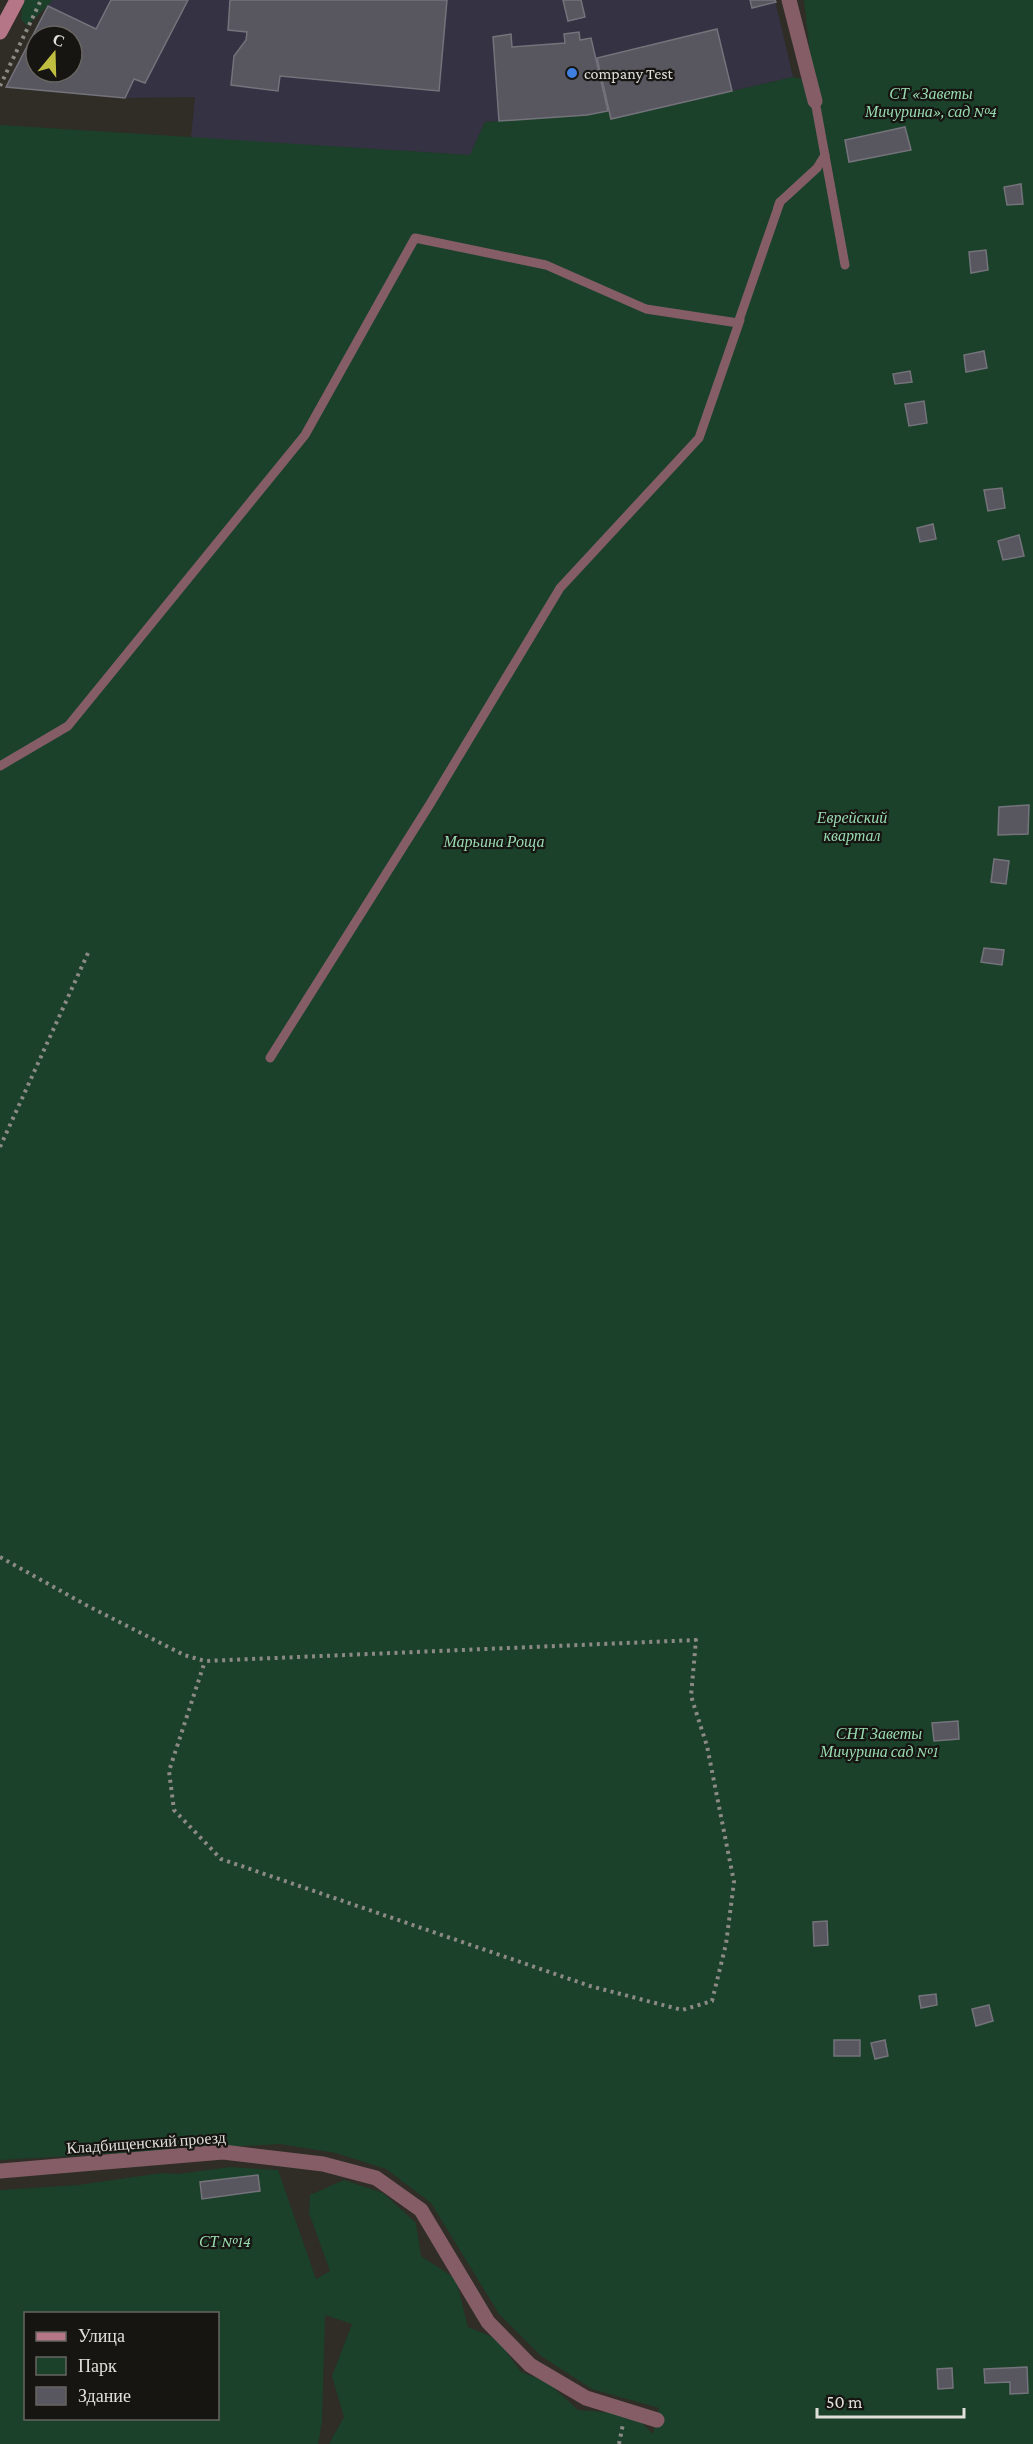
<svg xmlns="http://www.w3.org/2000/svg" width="1033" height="2444" viewBox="0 0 1033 2444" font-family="'Crimson Pro',serif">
  <rect width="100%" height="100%" fill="#2f2d26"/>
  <!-- industrial -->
  <path fill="#353243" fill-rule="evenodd" d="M51 0H775L793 77 611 119 608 111 587 115 485 122 470 155 191 138 195 97 125 98 6 87ZM36 36H72V72H36Z"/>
  <!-- green -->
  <g fill="#1b412b" fill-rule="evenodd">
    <polygon points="23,0 53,0 27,26 21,19"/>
    <path d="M804 0H1033V2444H329L344 2417 332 2376 352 2324 325 2315 322 2422 318 2444H0V2190L78 2185 162 2173 178 2174 230 2167 278 2170 316 2279 330 2271 309 2213 310 2195 344 2180 383 2193 416 2223 421 2256 456 2279 468 2327 497 2339 521 2372 547 2382 578 2410 614 2413 641 2422 653 2434 659 2408 592 2389 541 2356 499 2314 431 2203 386 2169 336 2153 280 2144 0 2160V125L470 155 485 122 587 115 608 111 612 119 793 77 818 83 811 62ZM26 2314H218V2418H26Z"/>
  </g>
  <!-- building -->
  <g fill="#58565e" stroke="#74737b" stroke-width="1.5" fill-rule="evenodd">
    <path d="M111 0H188L145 83 134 79 125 98 6 87 48 6 96 29ZM36 36H72V72H36Z"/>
    <polygon points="230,0 447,0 439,91 280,76 278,91 231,85 234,56 246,40 247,32 228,30"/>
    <polygon points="563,0 581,0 585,17 568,21"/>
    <polygon points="750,0 775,0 776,2 752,8"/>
    <polygon points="717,29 732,91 611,119 597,58"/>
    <polygon points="579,32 580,40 591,38 608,111 587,115 499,121 493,37 511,34 512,47 565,43 564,34"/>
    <polygon points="905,127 911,150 849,162 845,140"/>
    <polygon points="1021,184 1023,204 1007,205 1004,187"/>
    <polygon points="986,250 988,270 971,273 969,252"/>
    <polygon points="984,351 987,368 966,372 964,355"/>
    <polygon points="910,371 912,382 895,384 893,374"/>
    <polygon points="924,401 927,423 909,426 905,404"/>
    <polygon points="1002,488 1005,508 988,511 984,490"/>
    <polygon points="933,524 936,539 920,542 917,528"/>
    <polygon points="1019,535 1024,556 1003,560 998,541"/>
    <polygon points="1029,805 1028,834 998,835 999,807"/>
    <polygon points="994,859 1009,861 1006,884 991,882"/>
    <polygon points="984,948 1004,950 1002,965 981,962"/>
    <polygon points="958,1721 959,1739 934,1741 932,1723"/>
    <polygon points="827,1921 828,1945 814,1946 813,1922"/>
    <polygon points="936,1994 937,2005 921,2008 919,1996"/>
    <polygon points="989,2005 993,2021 976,2026 972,2009"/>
    <rect x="834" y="2040" width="26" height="16"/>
    <polygon points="885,2040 888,2056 875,2059 871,2043"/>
    <polygon points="258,2175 260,2191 202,2199 200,2182"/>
    <polygon points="1027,2367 1028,2393 1010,2394 1010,2382 985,2383 984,2369"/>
    <polygon points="952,2368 953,2388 938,2389 937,2369"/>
  </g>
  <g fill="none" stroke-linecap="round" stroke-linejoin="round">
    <!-- path -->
    <g stroke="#8c8a85" stroke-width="4" stroke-dasharray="3 4.5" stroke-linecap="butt">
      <polyline points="0,86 41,0"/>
      <polyline points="0,1147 88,953"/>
      <polyline points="0,1557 86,1605 184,1655 205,1661 696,1640 691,1696 707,1746 734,1882 726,1944 712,2001 682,2010 590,1986 221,1859 174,1810 169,1771 205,1661"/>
      <polyline points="619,2444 623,2424"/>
    </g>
    <!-- lane -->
    <g stroke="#845d67" stroke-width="9">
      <polyline points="815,101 845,265"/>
      <polyline points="778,207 780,202 817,168 825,155"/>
      <polyline points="0,766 68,726 305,435 415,238 546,265 646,309 738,323 780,202"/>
      <polyline points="270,1058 430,804 560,588 699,438 740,320"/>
    </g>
    <!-- street -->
    <g stroke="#845d67" stroke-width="15">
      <polyline points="789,0 815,101"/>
      <polyline points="0,2171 223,2152 323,2164 376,2178 421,2210 488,2322 530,2365 586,2398 657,2420"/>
    </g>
    <!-- secondary -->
    <polyline stroke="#b57688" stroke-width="15" points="0,32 17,0"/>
  </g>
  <!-- markers -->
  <circle fill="#3f7fe0" stroke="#161512" stroke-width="2" cx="572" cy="73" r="6"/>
  <g text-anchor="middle" stroke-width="4.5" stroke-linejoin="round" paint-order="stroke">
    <!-- poi labels -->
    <g font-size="16" fill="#e0dfda" stroke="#161512" text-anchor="start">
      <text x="584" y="79">company Test</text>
    </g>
    <!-- park labels -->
    <g font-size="16" font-style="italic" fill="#99dbb0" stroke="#161512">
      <text x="931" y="99">СТ «Заветы<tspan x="931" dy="18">Мичурина», сад №4</tspan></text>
      <text x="852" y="823">Еврейский<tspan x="852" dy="18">квартал</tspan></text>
      <text x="494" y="847">Марьина Роща</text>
      <text x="879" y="1739">СНТ Заветы<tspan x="879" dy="18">Мичурина сад №1</tspan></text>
      <text x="225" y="2247">СТ №14</text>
    </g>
    <!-- street labels -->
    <g font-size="16" fill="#e0dfda" stroke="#161512">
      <text transform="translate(146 2142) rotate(-4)" y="6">Кладбищенский проезд</text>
    </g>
  </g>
  <!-- legend -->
  <rect x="24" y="2312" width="195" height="108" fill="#161512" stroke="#676662" stroke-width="1.5"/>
  <rect x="36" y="2332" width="30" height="9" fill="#b57688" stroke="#676662" stroke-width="1.5"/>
  <text x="78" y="2342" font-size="18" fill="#e0dfda">Улица</text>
  <rect x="36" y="2357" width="30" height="18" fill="#1b412b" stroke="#676662" stroke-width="1.5"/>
  <text x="78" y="2372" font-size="18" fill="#e0dfda">Парк</text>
  <rect x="36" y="2387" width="30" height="18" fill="#58565e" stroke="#676662" stroke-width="1.5"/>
  <text x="78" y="2402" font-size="18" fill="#e0dfda">Здание</text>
  <!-- north arrow -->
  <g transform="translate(54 54) rotate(19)"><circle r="28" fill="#161512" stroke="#676662" stroke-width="1.5"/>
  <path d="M0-4.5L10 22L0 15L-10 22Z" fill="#bfbe41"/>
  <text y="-9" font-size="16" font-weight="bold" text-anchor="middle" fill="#e0dfda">С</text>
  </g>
  <!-- scale -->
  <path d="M817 2408v9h147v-9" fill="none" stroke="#e0dfda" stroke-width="3"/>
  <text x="826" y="2408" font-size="18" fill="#e0dfda" stroke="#161512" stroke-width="4.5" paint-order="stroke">50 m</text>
</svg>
